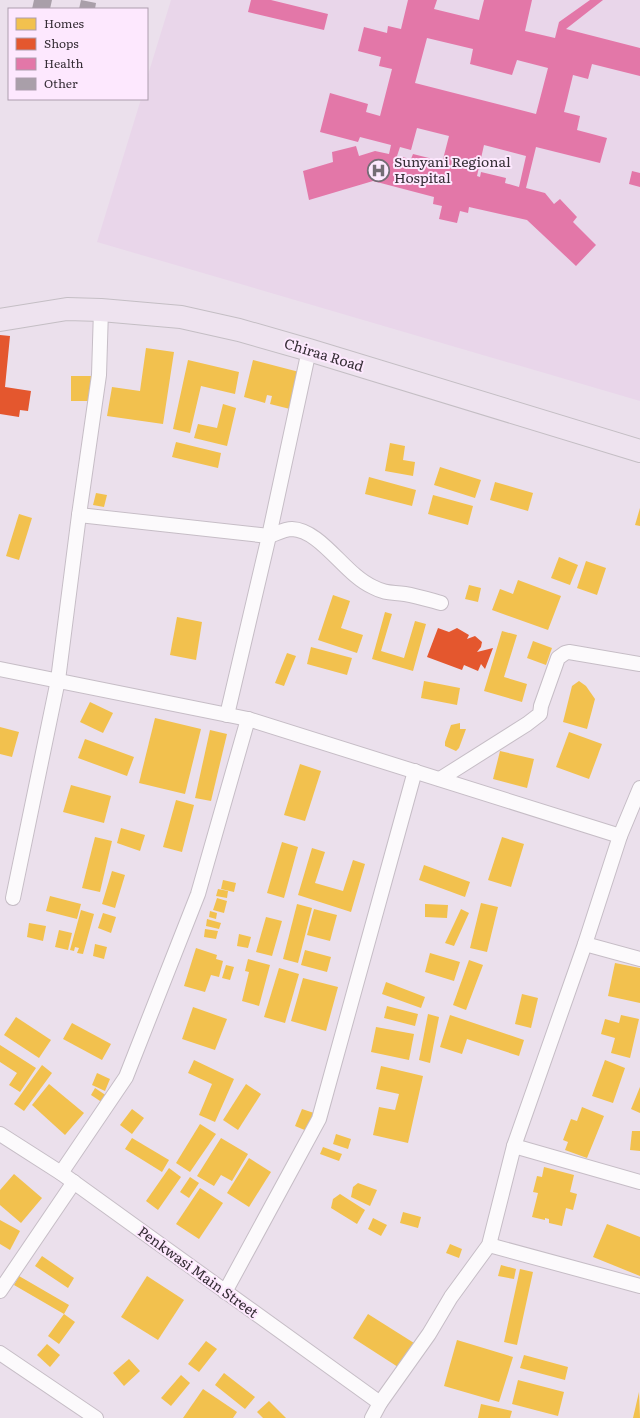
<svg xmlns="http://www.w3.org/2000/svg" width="640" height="1418" viewBox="0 0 640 1418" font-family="Literata,serif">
  <rect width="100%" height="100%" fill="#ebe0ec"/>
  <!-- built -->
  <polygon fill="#e9d6ea" points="171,0 640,0 640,401 97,242 141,99 147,99 147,78"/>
  <!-- homes -->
  <g fill="#f2c14e">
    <polygon points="146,348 174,352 163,424 107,416 112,387 140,391"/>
    <polygon points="188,360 239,372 235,394 201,386 190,433 173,429"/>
    <polygon points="253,360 303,373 294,410 270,404 272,396 267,395 265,403 244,397"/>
    <polygon points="71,376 92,376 93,401 71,401"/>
    <polygon points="223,404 236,408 227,446 194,438 198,424 217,428"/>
    <polygon points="176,442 221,453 218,468 172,457"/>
    <polygon points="390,443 405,446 403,460 415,462 413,476 385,471"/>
    <polygon points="440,467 481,480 475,498 434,485"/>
    <polygon points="369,477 416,490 412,506 365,494"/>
    <polygon points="495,482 533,493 528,511 490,500"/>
    <polygon points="96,493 107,495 104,507 93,505"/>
    <polygon points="433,495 473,506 468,525 428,514"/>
    <polygon points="640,508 640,526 635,525"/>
    <polygon points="19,514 32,518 19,560 6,556"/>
    <polygon points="559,557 578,565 570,585 551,578"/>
    <polygon points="586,561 606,568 597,595 577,588"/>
    <polygon points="518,580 561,596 548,630 492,610 500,589 513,594"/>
    <polygon points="469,585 481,588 478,602 465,599"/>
    <polygon points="333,595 350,601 341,628 363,635 357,653 318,640"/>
    <polygon points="385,612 392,614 381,651 404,658 415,621 426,624 413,671 372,659"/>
    <polygon points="177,617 202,622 196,660 170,655"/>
    <polygon points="502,631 517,635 504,677 527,684 522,702 484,691"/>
    <polygon points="533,641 552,648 546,665 527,658"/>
    <polygon points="311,647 352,658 347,675 307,664"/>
    <polygon points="287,653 296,656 284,686 275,683"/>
    <polygon points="424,681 460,688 457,705 421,698"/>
    <polygon points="579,681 586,686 595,699 587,729 563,722 572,686"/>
    <polygon points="90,702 113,713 103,733 80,722"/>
    <polygon points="155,718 201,729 185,794 139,783"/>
    <polygon points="460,723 460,729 466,729 459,748 456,751 445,746 445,742 451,725"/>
    <polygon points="0,727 19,732 12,757 0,754"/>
    <polygon points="210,730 227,734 211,801 195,798"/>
    <polygon points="569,732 602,744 589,779 556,767"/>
    <polygon points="85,739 134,757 127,776 78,758"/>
    <polygon points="500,751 534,759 527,788 493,779"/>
    <polygon points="300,764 321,771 305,821 284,815"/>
    <polygon points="71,785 111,796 104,823 63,812"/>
    <polygon points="176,800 194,805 182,852 163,847"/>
    <polygon points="121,828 145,835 140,851 117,843"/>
    <polygon points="95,837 112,841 100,892 82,888"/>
    <polygon points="502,837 524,844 511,887 488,880"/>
    <polygon points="282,842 298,847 284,898 267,893"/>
    <polygon points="312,848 325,852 315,883 343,891 353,860 365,864 351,912 298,895"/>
    <polygon points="424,865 470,882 465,897 419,880"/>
    <polygon points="112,871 125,875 115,908 102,904"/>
    <polygon points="223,880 236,883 234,892 221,889"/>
    <polygon points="218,889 228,891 227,898 216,896"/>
    <polygon points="50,896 81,904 77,919 46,911"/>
    <polygon points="217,898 227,901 224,913 213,910"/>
    <polygon points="481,903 498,907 487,952 470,948"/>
    <polygon points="297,904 312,908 298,963 283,959"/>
    <polygon points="425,904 448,905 447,918 425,917"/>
    <polygon points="314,909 337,915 330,941 307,935"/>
    <polygon points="461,909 469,913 454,946 445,943"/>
    <polygon points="81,910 94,914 83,954 77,953 79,948 75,947 74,951 70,950"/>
    <polygon points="210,911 217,913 216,919 209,917"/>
    <polygon points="103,913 116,917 111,933 98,928"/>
    <polygon points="266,917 282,921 272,956 256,952"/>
    <polygon points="207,919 221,923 219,929 206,926"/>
    <polygon points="29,923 46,926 43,941 27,937"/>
    <polygon points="205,929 218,931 216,939 204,937"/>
    <polygon points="59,930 72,933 68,950 55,947"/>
    <polygon points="239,934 251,937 248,948 237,946"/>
    <polygon points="95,944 107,947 104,959 93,956"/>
    <polygon points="196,948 217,955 216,959 223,961 219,977 211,975 205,992 184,986"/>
    <polygon points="305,950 331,957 327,972 301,965"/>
    <polygon points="430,953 460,962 454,981 425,972"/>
    <polygon points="248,959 270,965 259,1006 242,1001 249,972 245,971"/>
    <polygon points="469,960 483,965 466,1010 453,1005"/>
    <polygon points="615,963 640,968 640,1003 608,996"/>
    <polygon points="226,965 234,967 230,980 222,978"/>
    <polygon points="279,968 299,974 285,1023 264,1017"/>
    <polygon points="303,978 338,987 326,1031 291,1021"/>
    <polygon points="386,982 425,997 421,1008 382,994"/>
    <polygon points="522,994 538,998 531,1028 515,1024"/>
    <polygon points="387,1006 418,1014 415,1026 384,1018"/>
    <polygon points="193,1007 227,1019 215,1050 182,1039"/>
    <polygon points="428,1014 439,1017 430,1063 419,1060"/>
    <polygon points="450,1015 524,1040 519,1056 467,1039 462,1054 440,1047"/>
    <polygon points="621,1015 639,1019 630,1058 611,1053 615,1038 601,1034 605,1019 619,1023"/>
    <polygon points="16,1017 51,1040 39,1058 4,1035"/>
    <polygon points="72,1023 111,1044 102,1060 63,1039"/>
    <polygon points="376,1027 414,1034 409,1060 371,1052"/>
    <polygon points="0,1045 36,1068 20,1092 9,1085 17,1073 0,1062"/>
    <polygon points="194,1060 234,1079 215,1122 199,1115 212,1084 188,1073"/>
    <polygon points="605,1060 625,1068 613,1103 592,1096"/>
    <polygon points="42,1065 52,1073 24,1111 14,1104"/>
    <polygon points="381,1066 423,1076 408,1143 373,1135 379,1107 395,1110 399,1094 376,1089"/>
    <polygon points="97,1073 110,1079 105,1091 92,1085"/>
    <polygon points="49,1084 84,1113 65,1135 32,1105"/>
    <polygon points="246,1084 261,1094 238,1130 223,1120"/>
    <polygon points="640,1087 640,1113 631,1109"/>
    <polygon points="95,1088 110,1098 106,1105 91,1095"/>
    <polygon points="582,1107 604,1116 587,1158 565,1150 568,1142 563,1140 571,1119 577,1121"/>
    <polygon points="132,1109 144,1118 132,1134 120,1125"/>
    <polygon points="302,1109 314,1113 307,1131 295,1126"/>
    <polygon points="200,1124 216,1134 190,1172 176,1163"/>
    <polygon points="632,1131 640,1131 640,1151 630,1150"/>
    <polygon points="336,1134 351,1139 348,1149 333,1144"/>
    <polygon points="132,1138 169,1160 162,1172 125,1149"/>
    <polygon points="221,1138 248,1154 232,1181 221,1175 214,1186 197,1176"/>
    <polygon points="323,1147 342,1154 339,1161 320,1154"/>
    <polygon points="249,1158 271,1172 249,1207 227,1193"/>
    <polygon points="544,1167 574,1175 570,1192 577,1194 573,1210 566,1208 562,1226 549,1223 549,1219 545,1218 545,1220 532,1217 538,1193 533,1192 537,1176 542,1177"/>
    <polygon points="169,1168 181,1177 158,1210 146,1201"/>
    <polygon points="14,1174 42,1198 21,1223 0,1205 0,1190"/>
    <polygon points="190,1177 199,1183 189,1198 180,1192"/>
    <polygon points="358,1183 377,1190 370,1206 351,1197 353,1187"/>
    <polygon points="200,1188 223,1203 199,1239 176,1224"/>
    <polygon points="340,1194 365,1210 357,1224 331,1208 333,1199"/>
    <polygon points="403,1212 421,1217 418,1228 400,1223"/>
    <polygon points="373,1218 387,1225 381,1236 368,1229"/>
    <polygon points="0,1220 20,1231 10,1250 0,1244"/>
    <polygon points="607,1224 640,1237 640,1276 593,1257"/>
    <polygon points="450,1244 462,1249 459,1258 446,1253"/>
    <polygon points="42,1256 74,1278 68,1288 35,1266"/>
    <polygon points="501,1265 516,1269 514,1279 498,1276"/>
    <polygon points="520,1269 533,1272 517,1345 504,1342"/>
    <polygon points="19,1276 69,1305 64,1314 75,1322 59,1344 48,1336 64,1314 14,1285"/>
    <polygon points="147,1276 184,1300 158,1340 121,1317"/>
    <polygon points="368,1314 414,1343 398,1367 353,1338"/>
    <polygon points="457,1340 513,1357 499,1402 444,1386"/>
    <polygon points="206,1341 217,1349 199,1372 188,1364"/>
    <polygon points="47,1344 60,1355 50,1367 37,1355"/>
    <polygon points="524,1355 568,1367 565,1380 520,1368"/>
    <polygon points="129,1359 140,1371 124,1386 113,1373"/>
    <polygon points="224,1373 255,1397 245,1409 215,1385"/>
    <polygon points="181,1375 190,1383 171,1406 161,1398"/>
    <polygon points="518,1380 564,1392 558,1416 512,1404"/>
    <polygon points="203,1389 237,1412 233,1418 183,1418"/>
    <polygon points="639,1392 640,1418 633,1418"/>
    <polygon points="269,1401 286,1418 263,1418 257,1412"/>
    <polygon points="481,1404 512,1411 510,1418 478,1418"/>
  </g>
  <!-- shops -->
  <g fill="#e4572e">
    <polygon points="0,335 10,336 5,387 31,391 28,411 20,410 19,417 0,414"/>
    <polygon points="438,628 449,632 457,628 469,635 467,639 475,636 482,642 481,647 477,652 493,648 485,669 481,664 478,671 464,665 462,670 427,657"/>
  </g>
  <!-- health -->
  <g fill="#e377a8" fill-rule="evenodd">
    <polygon points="251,0 271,0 328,14 324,30 248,12"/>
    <path d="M408 0H437L434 9 479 20 484 0H532L525 31 555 38 559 22 590 0H603L566 29 640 48V76L592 64 588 79 573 75 564 112 580 116 577 130 607 138 600 163 536 147 526 188 545 193 554 204 560 199 577 217 573 222 596 245 576 266 527 220 469 207 468 213 460 211 457 223 439 219 442 206 433 204 434 197 373 181 309 200 303 171 333 162 332 152 356 146 359 156 375 151 389 154 391 145 360 137 358 142 320 132 330 93 368 104 366 112 380 116 392 69 379 66 381 57 358 51 364 27 387 33 388 26 401 29ZM427 38 473 49 470 64 512 75 517 60 548 68 536 114 415 83ZM417 128 449 136 441 167 436 165 437 160 413 154 411 159 397 156 400 147 411 150ZM484 145 526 156 519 187 505 183 506 178 481 172 480 177 477 176Z"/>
    <polygon points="632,171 640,173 640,187 629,184"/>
  </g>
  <!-- building -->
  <g fill="#a99fa9">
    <polygon points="34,0 52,0 50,9 32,9"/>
    <polygon points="81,0 96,3 95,9 79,9"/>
  </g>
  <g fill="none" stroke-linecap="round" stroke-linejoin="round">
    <defs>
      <g id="street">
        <path d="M79 515 269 536C275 534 285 529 292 529 321 530 345 575 373 587 386 594 392 592 405 594 417 596 430 600 441 603"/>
        <polyline points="0,669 248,719 620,836"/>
        <polyline points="227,715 269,536 309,350"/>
        <polyline points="440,779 527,724 540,714 541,706 558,658 565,653 569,652 640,664"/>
        <polyline points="13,898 58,680 79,515 99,375 101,310"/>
        <polyline points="585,944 640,959"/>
        <polyline points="0,1134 61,1173 380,1403 372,1418"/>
        <polyline points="514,1146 640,1182"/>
        <polyline points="61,1173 126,1077 198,894 248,719"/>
        <polyline points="489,1245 640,1286"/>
        <polyline points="0,1291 74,1182"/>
        <polyline points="225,1292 319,1119 415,771"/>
        <polyline points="0,1353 96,1418"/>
        <polyline points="380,1403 429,1334 451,1297 489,1245 514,1146 585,944 620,836 640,788"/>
      </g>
      <polyline id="highway" points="0,320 67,309 101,310 181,317 239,330 309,350 640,451"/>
    </defs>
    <!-- street casing -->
    <use href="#street" stroke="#c6bdc6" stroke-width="16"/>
    <!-- highway casing -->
    <use href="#highway" stroke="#c4bec4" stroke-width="24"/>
    <!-- street -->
    <use href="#street" stroke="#fcfafc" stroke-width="14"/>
    <!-- highway -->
    <use href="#highway" stroke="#eee3ef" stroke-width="22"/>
  </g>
  <!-- icons -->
  <defs>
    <symbol id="hospital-ring" viewBox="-11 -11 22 22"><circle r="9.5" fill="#fde8fe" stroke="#756c75" stroke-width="1.5"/><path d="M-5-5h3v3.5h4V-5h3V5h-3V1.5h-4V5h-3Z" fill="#756c75"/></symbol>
  </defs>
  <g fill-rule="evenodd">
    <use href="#hospital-ring" x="366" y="158" width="25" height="25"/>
  </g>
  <g text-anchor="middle" stroke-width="4" stroke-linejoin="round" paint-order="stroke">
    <!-- poi labels -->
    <g font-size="14" fill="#352d35" stroke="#fde8fe" text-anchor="start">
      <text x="394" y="167">Sunyani Regional<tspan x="394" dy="16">Hospital</tspan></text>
    </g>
    <!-- street labels -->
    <g font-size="14" fill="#352d35" stroke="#fde8fe">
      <text transform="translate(324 355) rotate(17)" y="5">Chiraa Road</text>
      <text transform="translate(198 1272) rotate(36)" y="5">Penkwasi Main Street</text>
    </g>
  </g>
  <!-- legend -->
  <rect x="8" y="8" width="140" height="92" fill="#fde8fe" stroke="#ad9dae"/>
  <rect x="16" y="18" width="20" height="12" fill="#f2c14e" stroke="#ad9dae"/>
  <text x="44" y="28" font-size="12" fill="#352d35">Homes</text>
  <rect x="16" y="38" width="20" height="12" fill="#e4572e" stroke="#ad9dae"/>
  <text x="44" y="48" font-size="12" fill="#352d35">Shops</text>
  <rect x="16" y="58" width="20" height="12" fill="#e377a8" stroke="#ad9dae"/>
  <text x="44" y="68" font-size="12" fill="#352d35">Health</text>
  <rect x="16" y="78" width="20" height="12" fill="#a99fa9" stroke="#ad9dae"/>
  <text x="44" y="88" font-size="12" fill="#352d35">Other</text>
</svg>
